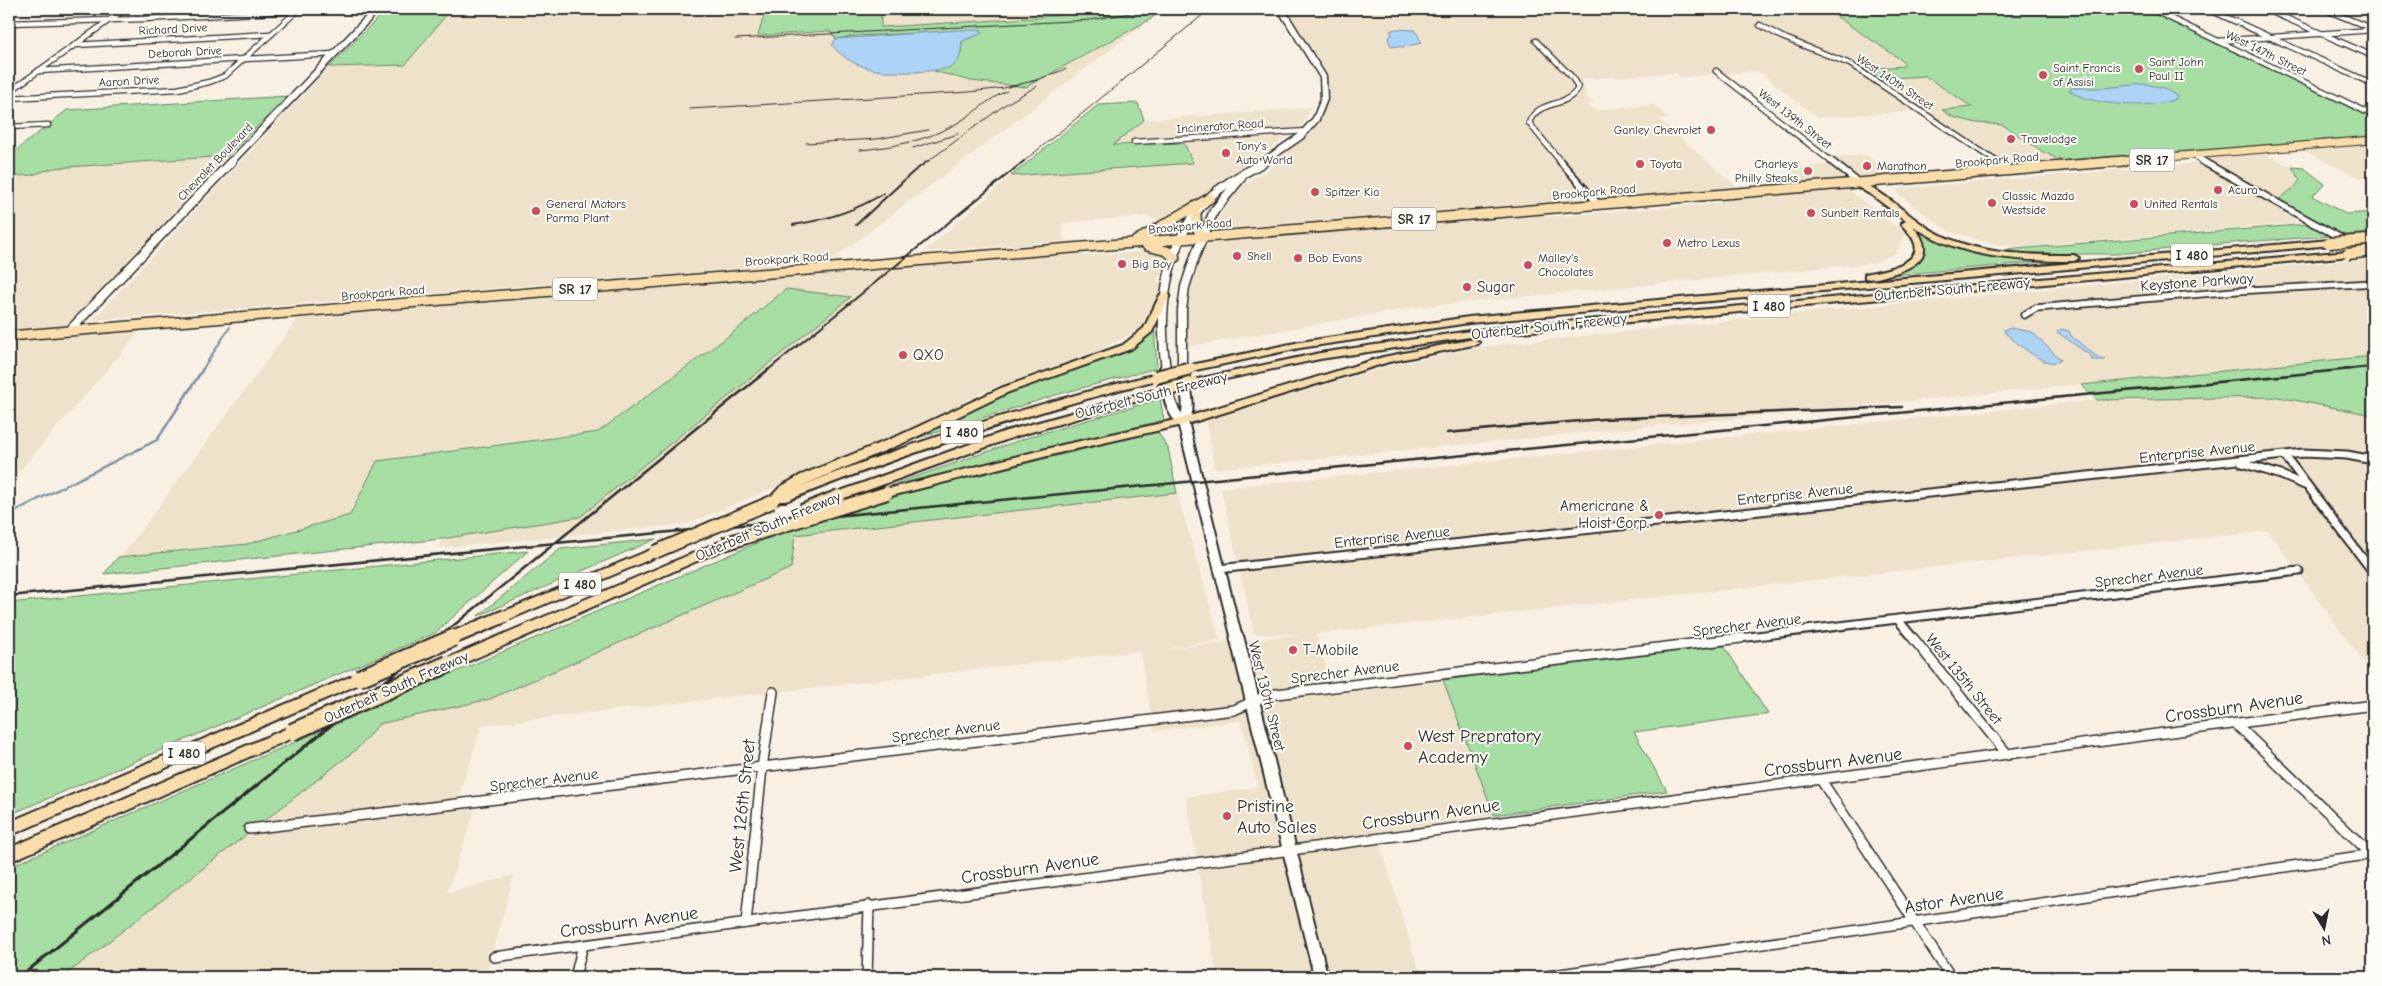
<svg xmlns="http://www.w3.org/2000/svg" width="2382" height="986" viewBox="0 0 2382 986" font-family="'Comic Neue',sans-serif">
  <rect width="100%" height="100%" fill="#f7f0e3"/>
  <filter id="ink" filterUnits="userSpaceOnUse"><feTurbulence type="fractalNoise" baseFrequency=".02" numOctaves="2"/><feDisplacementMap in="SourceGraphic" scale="10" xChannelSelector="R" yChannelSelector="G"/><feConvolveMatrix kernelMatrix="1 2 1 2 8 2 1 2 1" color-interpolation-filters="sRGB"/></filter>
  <g filter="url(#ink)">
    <!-- built -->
    <g fill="#efe2cb">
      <polygon points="451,9 790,9 790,11 880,27 881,9 1121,9 1094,13 919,25 1151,19 829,262 93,320 329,67 405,65"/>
      <polygon points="1287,9 1825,9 1903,61 1904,66 1863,69 1877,79 1925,76 1972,108 1943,110 1953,117 1977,123 2003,125 2043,152 2065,163 2002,168 1916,111 1818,118 1758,71 1680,77 1676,73 1582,79 1587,97 1594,103 1586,104 1594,110 1654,105 1670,119 1659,119 1737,187 1217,229 1215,226 1230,199 1244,185 1283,159 1270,160 1302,137 1325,105 1327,94 1327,84"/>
      <polygon points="1311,108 1302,125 1207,195 1166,221 1151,219 1150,216 1061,223 1064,241 924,252 1011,176 1193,163 1138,146 1137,144 1112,145 1144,120"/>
      <polygon points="2373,143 2373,177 2360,178 2302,150"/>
      <polygon points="2264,153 2292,167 2300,179 2294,188 2279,199 2204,158"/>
      <polygon points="1866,155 1896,177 1806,184 1787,168 1840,164 1832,157"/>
      <polygon points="227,156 64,328 149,321 9,483 9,177 32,175 54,168"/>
      <polygon points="2199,163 2292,215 2296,223 2024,247 1990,243 1948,231 1898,194 1897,189"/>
      <polygon points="1848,189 1905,234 1896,253 1874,263 1417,307 1185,347 1185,311 1191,282 1206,240 1541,211 1546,217 1721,203 1717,199"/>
      <polygon points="1083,250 1084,256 1146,251 1165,255 1162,270 1156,282 1164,283 1158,321 1097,351 985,391 902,434 687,524 439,548 442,539 580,517 786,289 730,335 598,432 377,461 350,515 247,544 118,557 125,552 301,314"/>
      <polygon points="2373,258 2373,356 1214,469 1207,420 1389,366 1480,347 1821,311"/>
      <polygon points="2278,397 2373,415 2373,675 2268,531 1316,634 1334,694 1443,680 1494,815 1376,832 1421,977 1217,977 1186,797 1258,787 1241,721 1154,731 1140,651 482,725 459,796 476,807 447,893 514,875 486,977 63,977 357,749 379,724 490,699 794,535 1177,493 1220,640 1161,649 1300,635 1254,634 1221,488 2097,400"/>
    </g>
    <!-- green -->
    <g fill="#a6dea3" stroke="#688467">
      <polygon points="387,9 451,9 405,65 329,67"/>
      <polygon points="790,9 881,9 881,27 1031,18 1121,9 1162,9 1151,19 1026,87 971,81 934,71 953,66 961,52 962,41 975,36 981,30 855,36 836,39 830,31 758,36 765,12 790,11"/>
      <polygon points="1825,9 2146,9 2373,118 2373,136 2062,161 2043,152 2003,125 1977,123 1953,117 1942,110 1972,107 1925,76 1877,79 1862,69 1904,66 1903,61"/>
      <polygon points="288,96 227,156 54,168 32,175 9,177 9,156 67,110"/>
      <polygon points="1138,103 1144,120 1113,145 1184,143 1193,163 1011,176 1098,105"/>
      <polygon points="2292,167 2304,168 2325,184 2312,196 2346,214 2373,212 2373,233 2243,242 2117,254 2031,254 2004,250 2320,223 2279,199 2294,188 2300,180"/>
      <path d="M1922 231 1957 246 2053 261 1892 275C1911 267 1938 257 1918 232Z"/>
      <polygon points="786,289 851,297 580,517 442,539 104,574 118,557 247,544 350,515 377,461 598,432 730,335"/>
      <polygon points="1154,327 1157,368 1059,394 912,440 910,438 1008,393 1138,343"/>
      <polygon points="2373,356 2373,415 2278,397 2097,400 2081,385"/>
      <polygon points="1160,399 1164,420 887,490 878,490 1029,437"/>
      <polygon points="1157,431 1168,448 1177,493 795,535 791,568 490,699 379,724 357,749 63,977 9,977 9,867 416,689 785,531 890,497"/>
      <polygon points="656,539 478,616 560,549"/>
      <polygon points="528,551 435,633 9,815 9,603"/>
      <polygon points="1724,646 1768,714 1634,732 1667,791 1494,815 1443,680"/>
    </g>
    <!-- water -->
    <g fill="#add3f7" stroke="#7990a5">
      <polygon points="1395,29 1415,30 1422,43 1403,47 1391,46 1388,39 1392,34 1390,31"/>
      <path d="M959 30H981L983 33 962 41C961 49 961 60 954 65 948 70 935 70 928 71 894 74 855 74 832 45L836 39Z"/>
      <path d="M2145 84 2163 88 2177 96 2176 99C2154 109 2088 106 2069 90L2073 88H2103Z"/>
      <path d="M2011 328 2032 332 2061 360C2046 371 2018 343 2005 333L2004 330Z"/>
      <polygon points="2061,329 2069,331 2071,336 2096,356 2105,360 2092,360 2091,356 2057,332"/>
    </g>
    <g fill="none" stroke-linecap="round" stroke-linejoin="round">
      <!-- stream-far1 -->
      <polyline stroke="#7990a5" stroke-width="2" points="202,370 230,327"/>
      <!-- stream -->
      <polyline stroke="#7990a5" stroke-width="2.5" points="9,514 157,440 203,369"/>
      <defs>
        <g id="minor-far3">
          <polyline points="2151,9 2373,115"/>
          <polyline points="2208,9 2373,84"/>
          <polyline points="2265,9 2373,56"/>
          <polyline points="2324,9 2373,29"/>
          <polyline points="9,23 144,19 333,9"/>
          <polyline points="1760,25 1782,37 1850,64 1997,162"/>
          <path d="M1536 41 1572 77 1578 88C1567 109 1537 99 1529 123L1561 162"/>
          <polyline points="2218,41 2373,30"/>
          <polyline points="75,45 271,34"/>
          <polyline points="38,71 333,54"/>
          <polyline points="1716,71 1832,162"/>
          <polyline points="9,92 125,9"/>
          <polyline points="9,98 178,89 209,82 225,76 298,10"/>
          <polyline points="9,127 48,125"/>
          <polyline points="1134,142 1307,131"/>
          <polyline points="2194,156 2205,162"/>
        </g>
        <g id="minor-far2">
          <polyline points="1560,161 1599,205"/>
          <polyline points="1831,161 1859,183"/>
          <polyline points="1996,161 2011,171"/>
          <polyline points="2202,161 2366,252"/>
          <polyline points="2024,315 2036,308 2235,291 2373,283"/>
        </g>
        <g id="minor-far1">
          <polyline points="2285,456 2373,572"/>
          <polyline points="2242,463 2281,475 2307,486"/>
          <polyline points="1218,569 2303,453 2347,455 2373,460"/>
          <polyline points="1899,621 1914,639"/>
          <polyline points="1731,639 2299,571"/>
        </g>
        <g id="minor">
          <polyline points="1913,638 2008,755"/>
          <polyline points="2236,724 2373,856"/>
          <polyline points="1821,780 1951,977"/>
          <polyline points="249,829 1234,710 1268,695 1741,638"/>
          <polyline points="746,923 762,768 773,692"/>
          <polyline points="494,957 2373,705"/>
          <polyline points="575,977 583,945"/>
          <polyline points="867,977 869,905"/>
          <polyline points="1540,977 2373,854"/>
        </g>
        <g id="secondary-far3">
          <polyline points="231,162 377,9"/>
          <polyline points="1263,162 1301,136 1316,119 1324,99 1323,77 1281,9"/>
        </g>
        <g id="secondary-far2">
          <polyline points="69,331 232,161"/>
          <path d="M1166 370C1158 316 1164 247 1203 204 1220 185 1244 174 1265 161"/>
          <polyline points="1182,370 1182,310 1185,287 1195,256 1214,211 1241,178"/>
        </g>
        <g id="secondary-far1">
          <path d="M1165 369C1168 388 1167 408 1183 422L1237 639"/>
          <path d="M1182 369C1184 384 1193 409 1183 422"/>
        </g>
        <polyline id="secondary" points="1237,638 1321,977"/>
        <polyline id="primary-far1" points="2108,162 2373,140"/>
        <g id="primary">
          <polyline points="1196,214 1197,228 1203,238"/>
          <polyline points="1136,241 1210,198"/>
          <polyline points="1147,246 1167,251 1175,258"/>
          <polyline points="9,336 2123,161"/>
        </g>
        <g id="motorway">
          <path d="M1856 182H1862L1871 187C1891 199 1908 215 1928 228 1972 255 2024 255 2074 255L2079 258 2074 261C2018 261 1962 259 1913 226 1938 254 1917 267 1888 275 1881 277 1873 280 1865 278V274C1879 271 1921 265 1915 244 1913 236 1906 230 1901 224L1906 221 1873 196 1856 186Z"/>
          <polygon points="2329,240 2334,243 2332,245 1469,323 1300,348 1191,371 1185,368 1191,365 1300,342 1469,317"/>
          <polygon points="2348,251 2351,252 2351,256 1477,336 1320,359 1193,386 1187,383 1193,380 1320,353 1477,330"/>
          <path d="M1165 292 1170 295 1152 332 1131 349 1009 392 908 441 799 487C915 440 1035 404 1156 374L1162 377 1160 379C1033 412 908 452 786 501H780L772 506 766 502 780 487 801 475 900 435 1001 388 1123 345 1144 328 1160 295Z"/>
          <polygon points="1474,339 1479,342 1478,344 1389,362 1187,424 1063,452 887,497 881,493 883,490 1062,445 1180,419 1383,357"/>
          <polygon points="1158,389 1162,390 1164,392 1162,394 1014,437 843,499 839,500 833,496 835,493 1006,431"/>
          <polygon points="724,540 731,544 729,547 453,668 443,668 441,664 443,660"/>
          <polygon points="655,548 662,552 660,555 510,619 500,619 498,616 500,613"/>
          <polygon points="359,673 364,674 366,678 364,682 9,836 9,822"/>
          <polygon points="292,726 297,728 300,732 297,736 9,862 9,848"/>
        </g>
      </defs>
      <!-- minor-far3 casing -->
      <use href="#minor-far3" stroke="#2b2b2b" stroke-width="7"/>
      <!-- minor-far2 casing -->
      <use href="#minor-far2" stroke="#2b2b2b" stroke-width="9"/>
      <!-- minor-far1 casing -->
      <use href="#minor-far1" stroke="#2b2b2b" stroke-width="11"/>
      <!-- minor casing -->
      <use href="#minor" stroke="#2b2b2b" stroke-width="12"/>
      <!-- secondary-far3 casing -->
      <use href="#secondary-far3" stroke="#2b2b2b" stroke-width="9"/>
      <!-- secondary-far2 casing -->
      <use href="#secondary-far2" stroke="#2b2b2b" stroke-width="11"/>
      <!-- secondary-far1 casing -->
      <use href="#secondary-far1" stroke="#2b2b2b" stroke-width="14"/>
      <!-- secondary casing -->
      <use href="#secondary" stroke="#2b2b2b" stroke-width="17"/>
      <!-- primary-far1 casing -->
      <use href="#primary-far1" stroke="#2b2b2b" stroke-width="9"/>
      <!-- primary casing -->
      <use href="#primary" stroke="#2b2b2b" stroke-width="12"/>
      <!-- motorway casing -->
      <use href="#motorway" stroke="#2b2b2b" stroke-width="4"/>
      <!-- minor-far3 -->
      <use href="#minor-far3" stroke="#fdfcf7" stroke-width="4.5"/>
      <!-- minor-far2 -->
      <use href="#minor-far2" stroke="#fdfcf7" stroke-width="5.5"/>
      <!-- minor-far1 -->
      <use href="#minor-far1" stroke="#fdfcf7" stroke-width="7"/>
      <!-- minor -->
      <use href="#minor" stroke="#fdfcf7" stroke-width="9"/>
      <!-- secondary-far3 -->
      <use href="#secondary-far3" stroke="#fdfcf7" stroke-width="6"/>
      <!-- secondary-far2 -->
      <use href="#secondary-far2" stroke="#fdfcf7" stroke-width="8"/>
      <!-- secondary-far1 -->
      <use href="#secondary-far1" stroke="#fdfcf7" stroke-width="10"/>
      <!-- secondary -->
      <use href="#secondary" stroke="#fdfcf7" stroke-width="13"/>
      <!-- primary-far1 -->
      <use href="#primary-far1" stroke="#f9deab" stroke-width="7"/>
      <!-- primary -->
      <use href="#primary" stroke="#f9deab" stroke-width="9"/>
      <!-- motorway -->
      <use href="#motorway" fill="#f9deab" fill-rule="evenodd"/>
      <!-- rail-far3 -->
      <g stroke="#2b2b2b" stroke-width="1">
        <polyline points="735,39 1090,20 1153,9"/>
        <polyline points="1031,82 1066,69"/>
        <polyline points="690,109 969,92 1004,88 1037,80"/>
        <polyline points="806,143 877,139 928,130"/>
        <polyline points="913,148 958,134"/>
        <path d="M860 150C893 147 925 141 954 125 973 115 987 99 1007 91"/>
        <polyline points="927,162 1006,104 1037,86"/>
        <polyline points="1023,162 1210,9"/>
      </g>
      <!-- rail-far2 -->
      <g stroke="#2b2b2b" stroke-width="2">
        <path d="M793 225C826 220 856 211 884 193"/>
        <polyline points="856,225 913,172 928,161"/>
        <polyline points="768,370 1024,161"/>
        <polyline points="2339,370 2373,367"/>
      </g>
      <!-- rail-far1 -->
      <g stroke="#2b2b2b" stroke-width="2.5">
        <polyline points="1447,433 1602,419 1902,407"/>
        <polyline points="9,596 2352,369"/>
        <polyline points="437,639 769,369"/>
      </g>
      <!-- rail -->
      <polyline stroke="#2b2b2b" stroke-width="3" points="20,977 439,638"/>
      <defs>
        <g id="motorway-bridge-far2">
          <polyline points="2329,243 2368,240"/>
          <polyline points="2348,254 2373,251"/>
          <polyline points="1182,370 1191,368"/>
        </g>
        <g id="motorway-bridge-far1">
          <polyline points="1156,377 1187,369"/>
          <polyline points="1158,392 1193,383"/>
          <polyline points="802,511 839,496"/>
          <polyline points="724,544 887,493"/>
          <polyline points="655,552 772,502"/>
          <polyline points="450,639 505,616"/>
        </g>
        <g id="motorway-bridge">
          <polyline points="359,678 453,638"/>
          <polyline points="292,732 448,664"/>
        </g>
      </defs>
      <!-- motorway-bridge-far2 casing -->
      <use href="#motorway-bridge-far2" stroke="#2b2b2b" stroke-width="13" stroke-linecap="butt"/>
      <!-- motorway-bridge-far1 casing -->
      <use href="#motorway-bridge-far1" stroke="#2b2b2b" stroke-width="16" stroke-linecap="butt"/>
      <!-- motorway-bridge casing -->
      <use href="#motorway-bridge" stroke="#2b2b2b" stroke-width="20" stroke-linecap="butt"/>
      <!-- motorway-bridge-far2 -->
      <use href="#motorway-bridge-far2" stroke="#f9deab" stroke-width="10"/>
      <!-- motorway-bridge-far1 -->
      <use href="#motorway-bridge-far1" stroke="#f9deab" stroke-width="12"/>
      <!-- motorway-bridge -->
      <use href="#motorway-bridge" stroke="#f9deab" stroke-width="16"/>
    </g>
  </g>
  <!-- markers -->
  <g fill="#d1495b" stroke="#fdfcf7" stroke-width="2">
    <circle cx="2139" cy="69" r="5"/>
    <circle cx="2043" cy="75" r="5"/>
    <circle cx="1711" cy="130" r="5"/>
    <circle cx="2011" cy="139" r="5"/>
    <circle cx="1226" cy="153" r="5"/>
    <circle cx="1640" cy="164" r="5"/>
    <circle cx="1867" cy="166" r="5"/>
    <circle cx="1808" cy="171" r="5"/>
    <circle cx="2218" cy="190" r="5"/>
    <circle cx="1315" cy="192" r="5"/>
    <circle cx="1992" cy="203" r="5"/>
    <circle cx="2134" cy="204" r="5"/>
    <circle cx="536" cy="211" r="5"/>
    <circle cx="1811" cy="213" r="5"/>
    <circle cx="1667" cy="243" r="5"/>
    <circle cx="1237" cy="256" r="5"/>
    <circle cx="1298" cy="258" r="5"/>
    <circle cx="1122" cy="264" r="5"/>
    <circle cx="1528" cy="265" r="5"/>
    <circle cx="1467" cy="287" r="5"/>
    <circle cx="903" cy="355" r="5"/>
    <circle cx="1659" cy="515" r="5"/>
    <circle cx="1293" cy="650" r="5"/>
    <circle cx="1408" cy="746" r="5"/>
    <circle cx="1227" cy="816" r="5"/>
  </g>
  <g text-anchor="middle" stroke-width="4" stroke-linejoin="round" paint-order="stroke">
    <!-- far-street labels -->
    <g font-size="12" fill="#2b2b2b" stroke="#fdfcf7">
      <text transform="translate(173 29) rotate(-3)" y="4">Richard Drive</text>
      <text transform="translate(185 52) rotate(-3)" y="4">Deborah Drive</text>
      <text transform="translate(2266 53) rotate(26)" y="4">West 147th Street</text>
      <text transform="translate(129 81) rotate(-3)" y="4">Aaron Drive</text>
      <text transform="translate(1895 82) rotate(34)" y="4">West 140th Street</text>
      <text transform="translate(1795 119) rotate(38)" y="4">West 139th Street</text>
      <text transform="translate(1220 126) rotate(-4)" y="4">Incinerator Road</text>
      <text transform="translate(1997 160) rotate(-5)" y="4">Brookpark Road</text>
      <text transform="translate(215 162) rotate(-46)" y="4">Chevrolet Boulevard</text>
      <text transform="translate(1594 192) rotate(-5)" y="4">Brookpark Road</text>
      <text transform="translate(1190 226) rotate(-5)" y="4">Brookpark Road</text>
      <text transform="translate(787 259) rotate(-4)" y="4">Brookpark Road</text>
      <text transform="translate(383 293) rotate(-5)" y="4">Brookpark Road</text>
    </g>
    <!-- far-poi labels -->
    <g font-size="12" fill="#2b2b2b" stroke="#fdfcf7" text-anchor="start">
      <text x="2149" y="66">Saint John<tspan x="2149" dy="14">Paul II</tspan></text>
      <text x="2053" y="72">Saint Francis<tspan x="2053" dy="14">of Assisi</tspan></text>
      <text x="1701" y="134" text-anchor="end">Ganley Chevrolet</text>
      <text x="2021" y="143">Travelodge</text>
      <text x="1236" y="150">Tony's<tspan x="1236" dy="14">Auto World</tspan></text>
      <text x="1650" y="168">Toyota</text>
      <text x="1798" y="168" text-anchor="end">Charleys<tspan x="1798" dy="14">Philly Steaks</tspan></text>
      <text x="1877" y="170">Marathon</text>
      <text x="2228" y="194">Acura</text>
      <text x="1325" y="196">Spitzer Kia</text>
      <text x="2002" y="200">Classic Mazda<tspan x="2002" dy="14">Westside</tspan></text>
      <text x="546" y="208">General Motors<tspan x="546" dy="14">Parma Plant</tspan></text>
      <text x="2144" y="208">United Rentals</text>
      <text x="1821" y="217">Sunbelt Rentals</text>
      <text x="1677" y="247">Metro Lexus</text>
      <text x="1247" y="260">Shell</text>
      <text x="1308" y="262">Bob Evans</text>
      <text x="1538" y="262">Malley's<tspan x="1538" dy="14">Chocolates</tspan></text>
      <text x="1132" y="268">Big Boy</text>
    </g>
    <!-- shield labels -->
    <g fill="#fdfcf7" stroke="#6a6a68" stroke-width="1">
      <rect x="2129.5" y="148.5" width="45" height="23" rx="4"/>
      <rect x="1391.5" y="207.5" width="45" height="23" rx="4"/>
      <rect x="2171" y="243.5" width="42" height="23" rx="4"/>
      <rect x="552.5" y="277.5" width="45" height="23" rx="4"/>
      <rect x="1748" y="294.5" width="42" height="23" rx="4"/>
      <rect x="941" y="420.5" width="42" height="23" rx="4"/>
      <rect x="559" y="572.5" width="42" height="23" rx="4"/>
      <rect x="163" y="741.5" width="42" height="23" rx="4"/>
    </g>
    <g font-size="14" font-weight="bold" fill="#2b2b2b">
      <text x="2152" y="165">SR 17</text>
      <text x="1414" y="224">SR 17</text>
      <text x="2192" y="260">I 480</text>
      <text x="575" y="294">SR 17</text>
      <text x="1769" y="311">I 480</text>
      <text x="962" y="437">I 480</text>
      <text x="580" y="589">I 480</text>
      <text x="184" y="758">I 480</text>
    </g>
    <!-- street labels -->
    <g font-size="15" fill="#2b2b2b" stroke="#fdfcf7">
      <text transform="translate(2197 282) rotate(-4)" y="5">Keystone Parkway</text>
      <text transform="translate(1952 289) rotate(-5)" y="5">Outerbelt South Freeway</text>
      <text transform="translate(1549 326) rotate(-6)" y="5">Outerbelt South Freeway</text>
      <text transform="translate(1151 395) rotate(-14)" y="5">Outerbelt South Freeway</text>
      <text transform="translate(2197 452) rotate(-6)" y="5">Enterprise Avenue</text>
      <text transform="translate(1795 494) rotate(-6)" y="5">Enterprise Avenue</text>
      <text transform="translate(768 526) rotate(-23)" y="5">Outerbelt South Freeway</text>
      <text transform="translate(1392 537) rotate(-6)" y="5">Enterprise Avenue</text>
      <text transform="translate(2149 576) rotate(-7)" y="5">Sprecher Avenue</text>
      <text transform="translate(1747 625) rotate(-7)" y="5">Sprecher Avenue</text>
      <text transform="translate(1345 672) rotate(-7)" y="5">Sprecher Avenue</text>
      <text transform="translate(1964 679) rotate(51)" y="5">West 135th Street</text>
      <text transform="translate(396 687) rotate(-24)" y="5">Outerbelt South Freeway</text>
      <text transform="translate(1267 696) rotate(76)" y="5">West 130th Street</text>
      <text transform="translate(946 731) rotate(-7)" y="5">Sprecher Avenue</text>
      <text transform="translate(544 780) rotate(-7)" y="5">Sprecher Avenue</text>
    </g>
    <!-- poi labels -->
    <g font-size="15" fill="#2b2b2b" stroke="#fdfcf7" text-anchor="start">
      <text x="1477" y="292">Sugar</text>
      <text x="913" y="360">QXO</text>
      <text x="1649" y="511" text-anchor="end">Americrane &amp;<tspan x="1649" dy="17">Hoist Corp.</tspan></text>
      <text x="1303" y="655">T-Mobile</text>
    </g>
    <!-- near-street labels -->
    <g font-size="18" fill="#2b2b2b" stroke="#fdfcf7">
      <text transform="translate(2234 707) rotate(-8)" y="6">Crossburn Avenue</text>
      <text transform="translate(1833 762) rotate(-7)" y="6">Crossburn Avenue</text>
      <text transform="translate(742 806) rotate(-84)" y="6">West 126th Street</text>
      <text transform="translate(1431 814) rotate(-8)" y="6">Crossburn Avenue</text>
      <text transform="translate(1030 868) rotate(-8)" y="6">Crossburn Avenue</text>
      <text transform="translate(1954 900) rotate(-8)" y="6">Astor Avenue</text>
      <text transform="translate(629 922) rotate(-8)" y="6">Crossburn Avenue</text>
    </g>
    <!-- near-poi labels -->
    <g font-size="18" fill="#2b2b2b" stroke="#fdfcf7" text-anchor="start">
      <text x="1418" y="742">West Prepratory<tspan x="1418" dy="21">Academy</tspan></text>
      <text x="1237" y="812">Pristine<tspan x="1237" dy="21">Auto Sales</tspan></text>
    </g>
  </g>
  <!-- margin -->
  <rect width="2382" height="986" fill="none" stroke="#fdfcf7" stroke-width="30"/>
  <rect x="15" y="15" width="2352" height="956" fill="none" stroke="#2b2b2b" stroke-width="2" filter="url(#ink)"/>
  <!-- north arrow -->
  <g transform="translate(2324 928) rotate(170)" stroke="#fdfcf7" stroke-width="4" paint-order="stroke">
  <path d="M0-4L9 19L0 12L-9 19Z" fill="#2b2b2b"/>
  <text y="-8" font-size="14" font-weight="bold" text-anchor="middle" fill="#2b2b2b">N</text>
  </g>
</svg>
